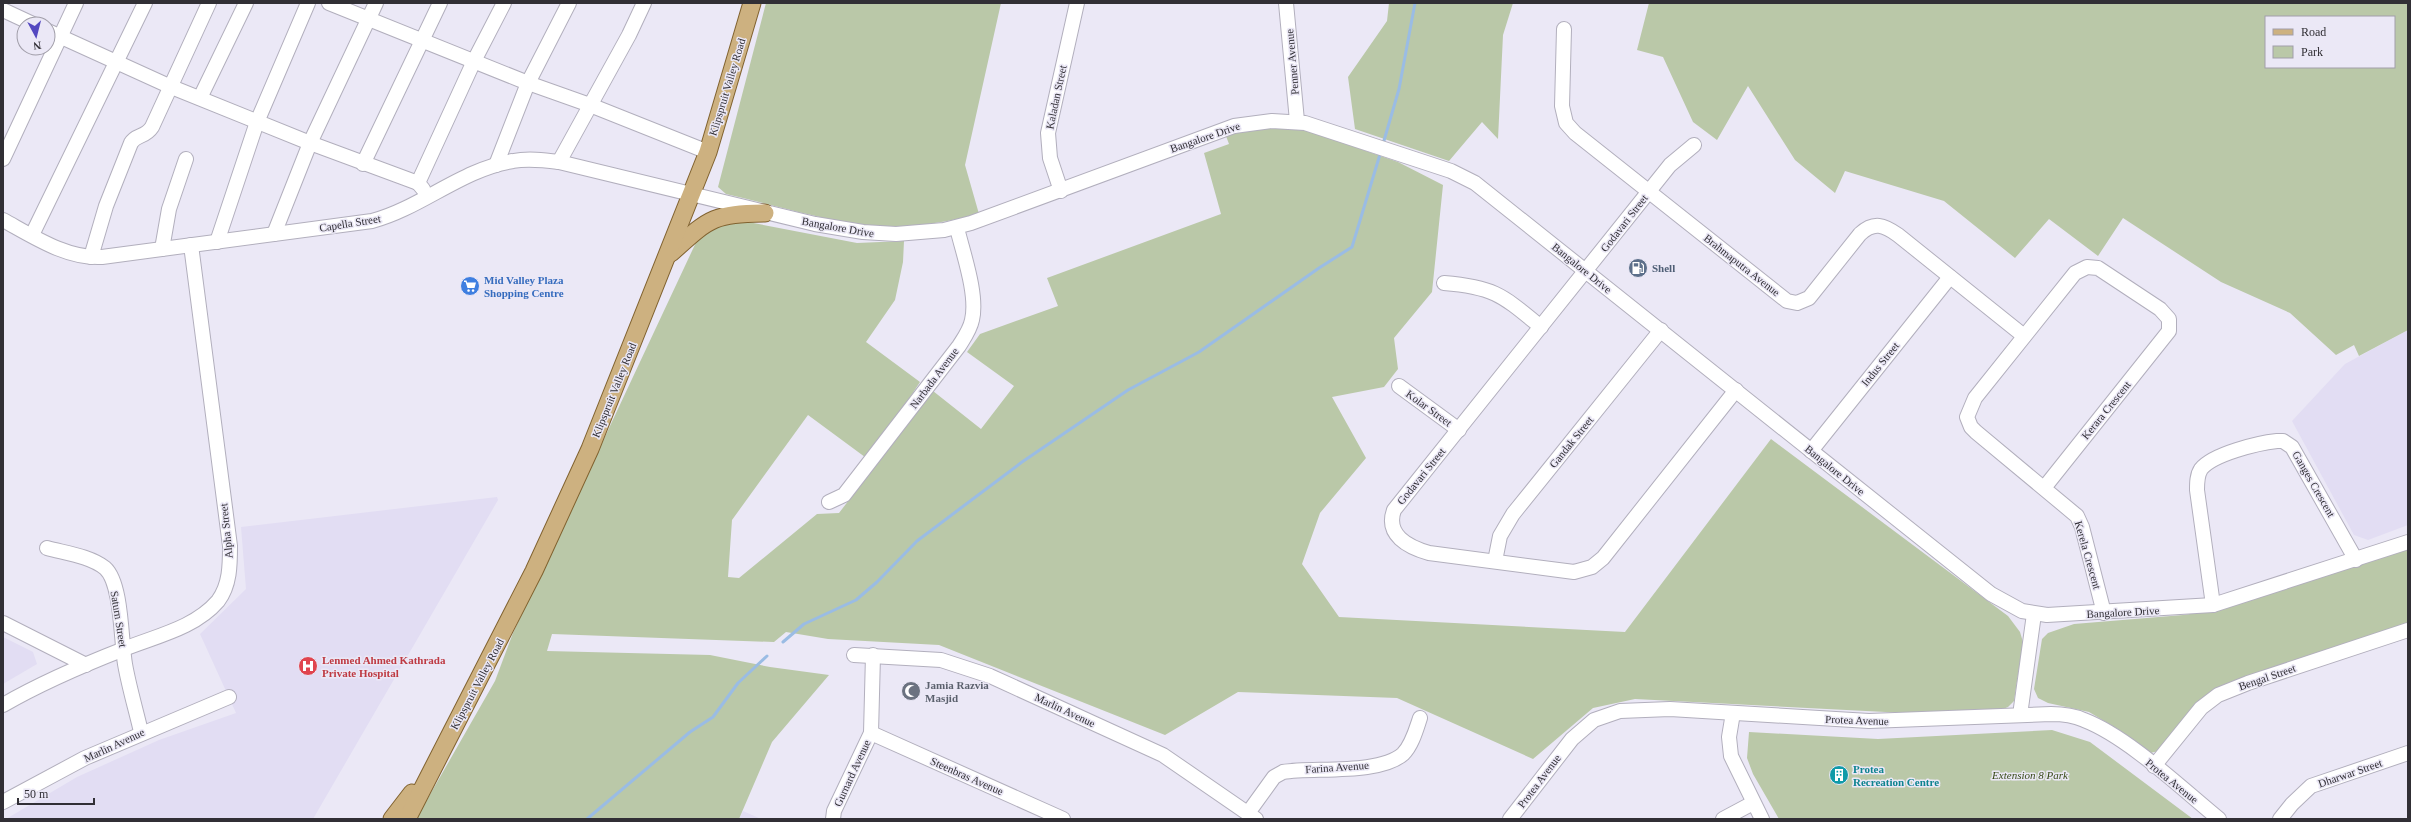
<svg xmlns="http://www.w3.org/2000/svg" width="2411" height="822" viewBox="0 0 2411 822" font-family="'Times New Roman',serif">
  <rect width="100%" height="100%" fill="#ebe8f6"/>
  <!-- built -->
  <g fill="#e2ddf3">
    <polygon points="2408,330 2408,525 2368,540 2354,535 2292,421 2345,364"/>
    <polygon points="497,497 498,500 313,819 6,819 77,777 159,740 236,713 200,634 246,589 241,527"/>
    <polygon points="3,637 33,652 37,664 3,684"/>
    <polygon points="743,811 761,819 739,819"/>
  </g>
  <!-- green -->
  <g fill="#bac8a8" fill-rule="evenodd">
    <path d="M766 3H1001L965 165 979 214C941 223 900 231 861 225 816 218 771 204 726 194L718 187Z"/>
    <polygon points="1389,3 1513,3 1503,35 1498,139 1482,122 1449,161 1355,129 1348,77 1387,21"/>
    <path d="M1649 3H2408V330L2359 356 2354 345 2336 355 2290 313 2221 282 2123 218 2098 256 2049 219 2015 258 1944 201 1845 171 1835 193 1795 160 1748 86 1717 140 1693 122 1663 57 1637 50ZM2266 17H2394V67H2266Z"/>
    <polygon points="1275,127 1300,128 1398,162 1443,185 1432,292 1394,338 1398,369 1384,387 1332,397 1366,458 1320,513 1302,564 1339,617 1625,632 1771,439 2008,616 2020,632 2023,642 2014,701 2008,707 1998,711 1905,713 1635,699 1593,708 1533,759 1397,698 1238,692 1165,735 939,645 828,639 786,632 774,642 552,634 547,651 710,655 770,667 829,675 772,742 739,819 416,819 495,681 513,633 699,236 704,229 738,220 857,243 904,241 903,262 895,300 866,342 920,382 869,460 808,415 732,520 728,577 739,578 817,514 839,513 933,391 981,429 1014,386 967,352 980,334 1058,306 1047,278 1221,214 1204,153 1229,144 1226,136 1238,132"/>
    <polygon points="2408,548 2408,625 2222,686 2159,751 2150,753 2143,750 2121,731 2089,712 2048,703 2038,698 2034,689 2042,639 2048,633 2074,624 2183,615 2224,609"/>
    <polygon points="2052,730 2090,742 2193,819 1779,819 1753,774 1747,758 1749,732 1878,739"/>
  </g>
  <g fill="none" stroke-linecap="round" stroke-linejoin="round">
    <!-- stream -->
    <g stroke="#9abce4" stroke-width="3">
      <polyline points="1383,144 1399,89 1415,3"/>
      <polyline points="783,642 804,624 856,600 877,582 917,541 1022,462 1128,390 1199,352 1319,268 1352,247 1381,151"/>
      <polyline points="587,819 690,732 713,717 738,683 767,656"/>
    </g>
    <defs>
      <g id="minor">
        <polyline points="329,3 528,83 590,105 708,152"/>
        <polyline points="1286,3 1297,121"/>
        <polyline points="3,10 33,24"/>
        <path d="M1564 29 1562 106 1566 123 1575 133 1787 301 1797 303 1809 298 1860 234C1874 221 1884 225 1898 235L2024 336"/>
        <polyline points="48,31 169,86 310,143 418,183"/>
        <polyline points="200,98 246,3"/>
        <path d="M1694 145 1670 165 1394 510C1385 535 1408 547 1429 553L1574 572 1592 567 1603 558 1736 390"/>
        <polyline points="3,159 76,3"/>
        <polyline points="559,162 629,35 644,3"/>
        <polyline points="363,164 440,3"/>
        <polyline points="496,165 528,83 569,3"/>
        <polyline points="423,189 418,183 474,61 504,3"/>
        <polyline points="1061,191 1050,158 1048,133 1077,3"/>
        <path d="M3 220C34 237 67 259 102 257L372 221C421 208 462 169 513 161 528 158 544 160 559 162L815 224 863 232 896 234 944 230 971 223 1234 126 1272 121 1305 123 1451 171 1475 183 1991 594 2022 611 2047 615 2213 605 2408 542"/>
        <polyline points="274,234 310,143 376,3"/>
        <polyline points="32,235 145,3"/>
        <polyline points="217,242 257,122 308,3"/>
        <polyline points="162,249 169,209 186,159"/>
        <path d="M91 257 106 206 131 143C136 134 145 138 152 127L209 3"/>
        <path d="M1444 283C1495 287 1503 296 1541 327"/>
        <polyline points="1399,386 1459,430"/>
        <polyline points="1811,451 1950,277"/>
        <polyline points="2044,488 2169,331 2169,319 2160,309 2098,268 2087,267 2075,273 1975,398 1967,417 1971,427 1976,432 2077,516 2082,527 2104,613"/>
        <path d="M829 502 844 495 959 346C964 338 970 330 972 320 978 295 963 253 957 228"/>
        <path d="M47 548C65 553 90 556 105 568 122 583 121 641 125 664 129 687 136 710 141 732"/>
        <polyline points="1495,561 1500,536 1513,514 1661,330"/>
        <path d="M2213 605 2197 490C2197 483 2197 475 2201 469 2213 454 2258 443 2277 441H2283L2292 447 2356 560"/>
        <polyline points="3,623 86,665"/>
        <polyline points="854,655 941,660 990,676 1163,755 1256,819"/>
        <path d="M3 705C41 683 83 665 124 649 156 636 195 628 218 601 230 585 230 565 230 546L191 245"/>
        <polyline points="1733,713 1729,737 1731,756 1762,819"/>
        <polyline points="2020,715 2034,614"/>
        <polyline points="871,733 1063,819"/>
        <polyline points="2154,766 2201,708 2218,695 2248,683 2408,630"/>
        <polyline points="3,802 85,758 229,697"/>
        <path d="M1248 813 1274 777 1283 772C1314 767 1379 775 1403 754 1412 745 1416 730 1420 718"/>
        <polyline points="833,819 834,811 871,733 873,655"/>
        <path d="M1510 819 1572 739 1594 720 1620 711 1670 709 1869 721 2051 714C2062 714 2073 715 2084 720 2128 737 2181 788 2219 819"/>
        <polyline points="1723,819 1753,803"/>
        <polyline points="2280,819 2292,804 2311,786 2408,753"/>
      </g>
      <g id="major">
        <path d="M671 253C710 218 712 214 765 213"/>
        <polyline points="392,819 412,793"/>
        <polyline points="407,819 534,571 590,449 708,152 752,3"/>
      </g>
    </defs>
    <!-- minor casing -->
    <use href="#minor" stroke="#b2afbd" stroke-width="16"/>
    <!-- major casing -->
    <use href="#major" stroke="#80622f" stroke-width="19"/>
    <!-- minor -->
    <use href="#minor" stroke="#fff" stroke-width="14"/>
    <!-- major -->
    <use href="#major" stroke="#cdb180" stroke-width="17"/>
  </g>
  <!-- icons -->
  <defs>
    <symbol id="fuel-disc" viewBox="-11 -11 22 22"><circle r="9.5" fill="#5c6f8a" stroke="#ebe8f6"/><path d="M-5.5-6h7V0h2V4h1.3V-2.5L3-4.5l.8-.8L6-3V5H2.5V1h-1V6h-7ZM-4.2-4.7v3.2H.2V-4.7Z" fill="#fff"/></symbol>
    <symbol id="supermarket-disc" viewBox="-11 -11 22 22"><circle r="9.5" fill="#3f7fe0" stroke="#ebe8f6"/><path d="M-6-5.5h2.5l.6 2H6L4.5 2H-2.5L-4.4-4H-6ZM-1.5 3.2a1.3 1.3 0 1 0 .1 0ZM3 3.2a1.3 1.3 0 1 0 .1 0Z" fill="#fff"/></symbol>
    <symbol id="hospital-disc" viewBox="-11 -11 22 22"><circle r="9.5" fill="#e0444e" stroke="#ebe8f6"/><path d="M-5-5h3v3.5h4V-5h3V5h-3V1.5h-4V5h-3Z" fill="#fff"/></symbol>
    <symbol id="mosque-disc" viewBox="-11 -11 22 22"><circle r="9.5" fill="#6b7280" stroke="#ebe8f6"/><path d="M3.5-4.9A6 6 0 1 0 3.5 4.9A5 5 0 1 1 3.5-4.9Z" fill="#fff"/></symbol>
    <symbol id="building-disc" viewBox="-11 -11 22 22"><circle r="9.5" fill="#0f9aa8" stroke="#ebe8f6"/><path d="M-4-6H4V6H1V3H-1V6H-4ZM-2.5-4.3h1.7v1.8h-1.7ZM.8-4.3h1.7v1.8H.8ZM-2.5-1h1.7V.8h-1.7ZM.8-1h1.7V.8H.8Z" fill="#fff"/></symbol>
  </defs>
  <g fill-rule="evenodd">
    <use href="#fuel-disc" x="1627" y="257" width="22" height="22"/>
    <use href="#supermarket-disc" x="459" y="275" width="22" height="22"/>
    <use href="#hospital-disc" x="297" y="655" width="22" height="22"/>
    <use href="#mosque-disc" x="900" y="680" width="22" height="22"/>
    <use href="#building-disc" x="1828" y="764" width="22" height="22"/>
  </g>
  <g text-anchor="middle" stroke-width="3" stroke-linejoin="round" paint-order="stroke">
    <!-- street labels -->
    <g font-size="11" fill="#312f35" stroke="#ebe8f6">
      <text transform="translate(1292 62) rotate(-95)" y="4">Penner Avenue</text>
      <text transform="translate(727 87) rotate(-73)" y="4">Klipspruit Valley Road</text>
      <text transform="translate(1056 97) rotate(-78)" y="4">Kaladan Street</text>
      <text transform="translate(1205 137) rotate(-19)" y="4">Bangalore Drive</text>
      <text transform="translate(350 223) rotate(-9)" y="4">Capella Street</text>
      <text transform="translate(1624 223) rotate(-52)" y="4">Godavari Street</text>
      <text transform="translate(838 227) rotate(10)" y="4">Bangalore Drive</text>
      <text transform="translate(1742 265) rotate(38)" y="4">Brahmaputra Avenue</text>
      <text transform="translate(1582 268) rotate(39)" y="4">Bangalore Drive</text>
      <text transform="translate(1880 364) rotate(-51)" y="4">Indus Street</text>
      <text transform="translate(934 378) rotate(-53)" y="4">Narbada Avenue</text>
      <text transform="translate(614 390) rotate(-68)" y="4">Klipspruit Valley Road</text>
      <text transform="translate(1429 408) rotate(36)" y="4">Kolar Street</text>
      <text transform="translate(2106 410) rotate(-51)" y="4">Kerara Crescent</text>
      <text transform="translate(1571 442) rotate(-51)" y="4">Gandak Street</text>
      <text transform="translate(1835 470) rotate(39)" y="4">Bangalore Drive</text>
      <text transform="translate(1421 476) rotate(-51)" y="4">Godavari Street</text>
      <text transform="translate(2314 484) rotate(60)" y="4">Ganges Crescent</text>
      <text transform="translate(226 531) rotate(-96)" y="4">Alpha Street</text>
      <text transform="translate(2088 555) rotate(74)" y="4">Kerela Crescent</text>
      <text transform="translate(2123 612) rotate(-3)" y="4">Bangalore Drive</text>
      <text transform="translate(119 619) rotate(81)" y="4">Saturn Street</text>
      <text transform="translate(2267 677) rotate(-19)" y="4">Bengal Street</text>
      <text transform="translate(477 684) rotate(-62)" y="4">Klipspruit Valley Road</text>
      <text transform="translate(1065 710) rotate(25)" y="4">Marlin Avenue</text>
      <text transform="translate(1857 720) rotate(2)" y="4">Protea Avenue</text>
      <text transform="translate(114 745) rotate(-25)" y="4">Marlin Avenue</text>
      <text transform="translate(1337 767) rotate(-4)" y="4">Farina Avenue</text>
      <text transform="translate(852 773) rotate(-65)" y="4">Gurnard Avenue</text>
      <text transform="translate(2350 773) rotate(-19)" y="4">Dharwar Street</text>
      <text transform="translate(967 776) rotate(24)" y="4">Steenbras Avenue</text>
      <text transform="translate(1539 781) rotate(-53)" y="4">Protea Avenue</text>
      <text transform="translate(2172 781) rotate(39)" y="4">Protea Avenue</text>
    </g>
    <!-- service labels -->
    <g font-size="11" font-weight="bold" fill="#4e5e75" stroke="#ebe8f6" text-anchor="start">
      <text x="1652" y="272">Shell</text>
    </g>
    <!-- shop labels -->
    <g font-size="11" font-weight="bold" fill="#366cbe" stroke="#ebe8f6" text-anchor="start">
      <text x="484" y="284">Mid Valley Plaza<tspan x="484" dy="13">Shopping Centre</tspan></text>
    </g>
    <!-- health labels -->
    <g font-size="11" font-weight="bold" fill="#be3a42" stroke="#ebe8f6" text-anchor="start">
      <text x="322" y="664">Lenmed Ahmed Kathrada<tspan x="322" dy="13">Private Hospital</tspan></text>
    </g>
    <!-- worship labels -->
    <g font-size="11" font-weight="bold" fill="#5b616d" stroke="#ebe8f6" text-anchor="start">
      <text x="925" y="689">Jamia Razvia<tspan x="925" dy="13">Masjid</tspan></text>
    </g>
    <!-- culture labels -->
    <g font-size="11" font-weight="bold" fill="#0d838f" stroke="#ebe8f6" text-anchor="start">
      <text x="1853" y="773">Protea<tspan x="1853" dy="13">Recreation Centre</tspan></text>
    </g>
    <!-- park labels -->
    <g font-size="11" font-style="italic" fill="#354814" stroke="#ebe8f6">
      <text x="2030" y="779">Extension 8 Park</text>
    </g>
  </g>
  <!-- border -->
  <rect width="2411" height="822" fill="none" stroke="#312f35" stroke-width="8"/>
  <!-- legend -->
  <rect x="2265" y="16" width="130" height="52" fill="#ebe8f6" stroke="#a19ea9"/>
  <rect x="2273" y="29" width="20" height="6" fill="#cdb180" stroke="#a19ea9"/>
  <text x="2301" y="36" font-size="12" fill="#312f35">Road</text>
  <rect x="2273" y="46" width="20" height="12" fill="#bac8a8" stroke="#a19ea9"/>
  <text x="2301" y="56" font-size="12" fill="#312f35">Park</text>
  <!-- north arrow -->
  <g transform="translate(36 36) rotate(173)"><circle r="19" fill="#ebe8f6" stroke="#a19ea9"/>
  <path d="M0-3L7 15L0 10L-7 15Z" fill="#5448c0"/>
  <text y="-6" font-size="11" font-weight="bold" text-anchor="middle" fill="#312f35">N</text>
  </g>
  <!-- scale -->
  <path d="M18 798v6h76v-6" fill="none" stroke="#312f35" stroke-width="2"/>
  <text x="24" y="798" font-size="12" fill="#312f35" stroke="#ebe8f6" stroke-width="3" paint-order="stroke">50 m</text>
</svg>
